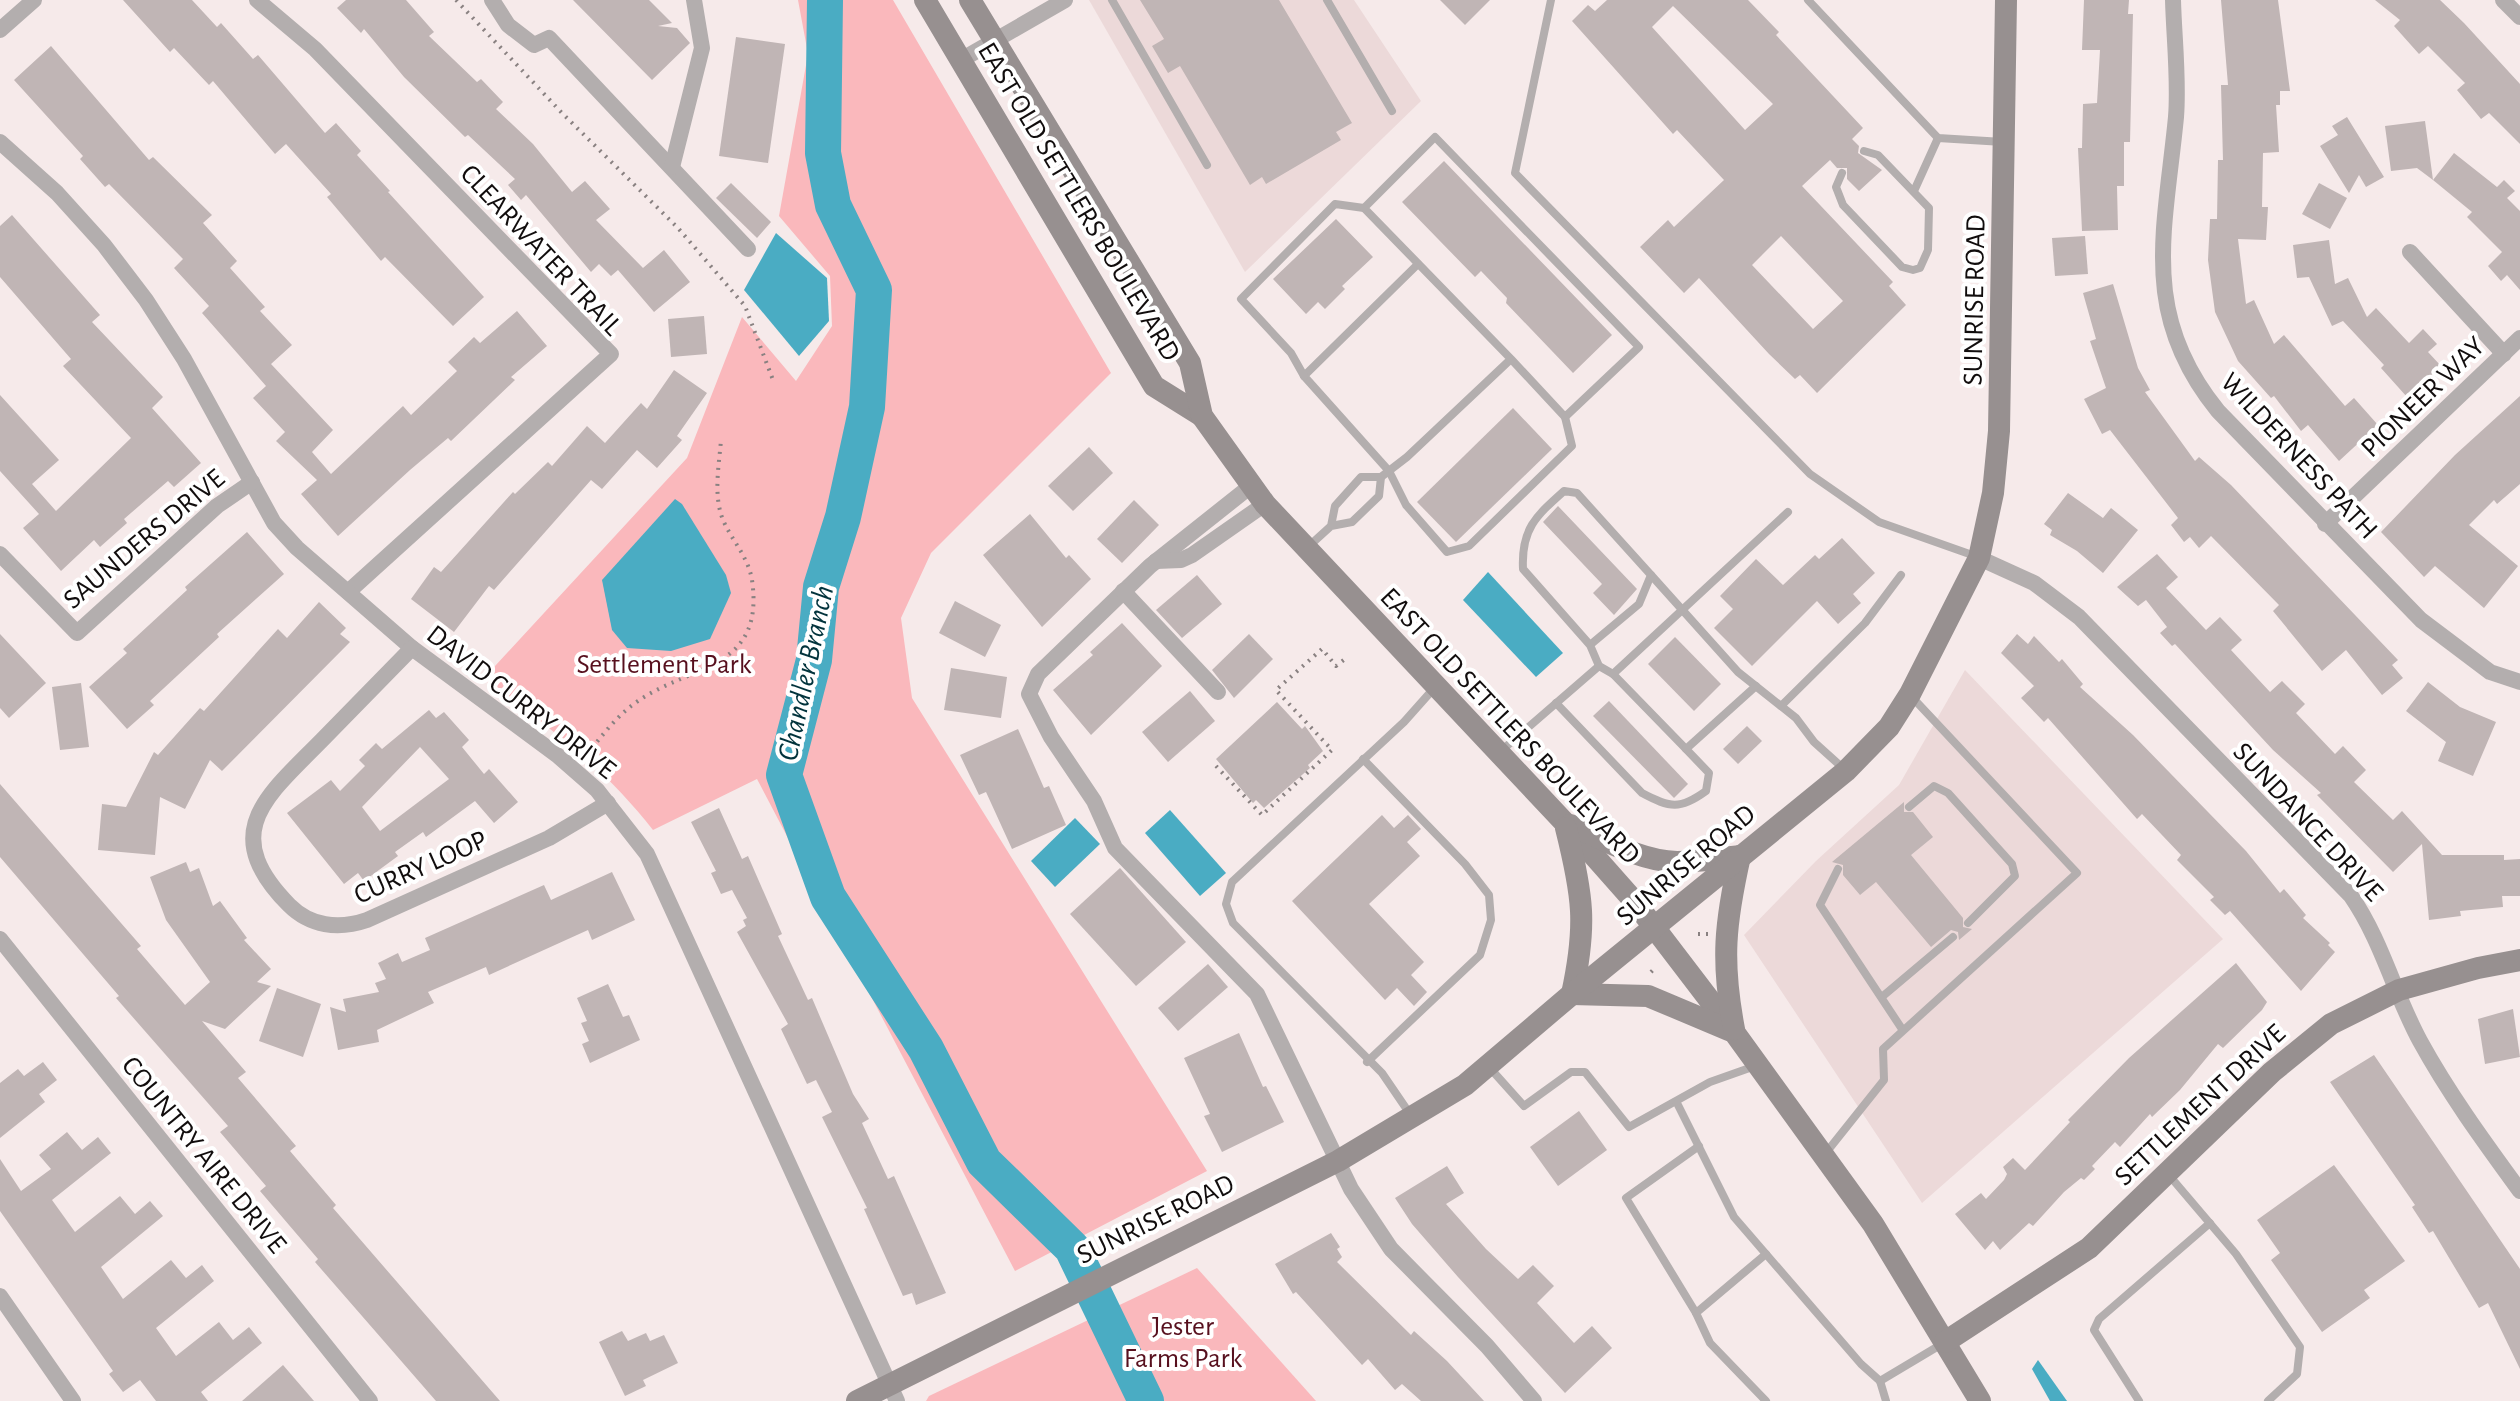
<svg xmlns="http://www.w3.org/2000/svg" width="2520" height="1401" viewBox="0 0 2520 1401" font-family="'Alegreya Sans',sans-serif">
  <rect width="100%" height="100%" fill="#f6eaea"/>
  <!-- built -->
  <g fill="#ecd9d9">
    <polygon points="1089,0 1354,0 1421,101 1245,272"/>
    <polygon points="1965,670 2223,939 1922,1203 1744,935 1816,861 1899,785"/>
  </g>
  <!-- green -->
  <g fill="#fab8bc">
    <path d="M798 0H893L1111 373 931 553 901 618 912 698 1207 1171 1015 1271 757 779 653 830C602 765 549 727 483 679L687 458 742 317 796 381 832 326 830 276 779 216 808 54Z"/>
    <polygon points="1197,1268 1316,1401 926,1401 929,1396"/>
  </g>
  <!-- water -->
  <g fill="#4aacc3">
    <polygon points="776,233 827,278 829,321 799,356 744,290"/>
    <polygon points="675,499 682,504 726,575 731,593 710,639 671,651 627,648 612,630 602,580"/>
    <polygon points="1488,572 1563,653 1536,677 1463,600"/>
    <polygon points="1170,810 1226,873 1200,896 1145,833"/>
    <polygon points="1075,818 1100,844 1055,887 1031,861"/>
    <polygon points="2038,1360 2067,1401 2050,1401 2032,1369"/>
  </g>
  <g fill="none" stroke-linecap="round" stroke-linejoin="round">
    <!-- river -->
    <polyline stroke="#4aacc3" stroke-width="36" points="825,0 823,153 833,205 874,290 867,407 843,517 821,587 814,660 784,775 828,897 926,1049 984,1162 1072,1248 1146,1401"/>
  </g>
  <!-- building -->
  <g fill="#c0b5b5" fill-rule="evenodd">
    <polygon points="123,0 192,0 217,27 221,23 253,59 258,55 325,133 336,123 361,151 357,155 390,191 388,192 484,297 453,326 385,257 381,261 327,197 331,194 286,144 275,154 213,81 209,85 174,48 170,52"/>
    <polygon points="346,0 406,0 434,32 429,36 477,82 481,79 503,102 496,109 533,144 572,192 585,181 610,209 596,220 643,268 664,250 690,282 654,312 618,270 611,276 599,264 591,272 526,195 521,200 508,185 515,179 468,135 465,137 404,77 364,29 361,33 337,8"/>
    <polygon points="573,0 649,0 672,23 658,26 677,28 690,43 652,80"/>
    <polygon points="1140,0 1279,0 1352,123 1336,132 1341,140 1266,184 1262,177 1250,185 1180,66 1168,73 1152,46 1164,39"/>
    <polygon points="1440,0 1490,0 1465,25"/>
    <path d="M1607 0H1748L1779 32 1776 35 1863 128 1852 139 1859 146 1858 153 1882 170 1859 191 1847 179V168H1837L1830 160 1802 186 1893 282 1889 286 1906 305 1817 393 1800 375 1795 379 1769 354 1699 278 1684 293 1640 247 1668 220 1674 227 1724 180 1677 130 1673 134 1572 21 1588 5 1595 11ZM1673 6 1773 104 1745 130 1652 27ZM1781 236 1843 301 1813 329 1752 265Z"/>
    <polygon points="2084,0 2129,0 2128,14 2133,14 2130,142 2124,142 2124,186 2117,186 2118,230 2082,231 2078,148 2082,148 2083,104 2097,103 2100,50 2082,50"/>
    <polygon points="2221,0 2278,0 2290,91 2280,91 2280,105 2276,105 2279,152 2263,153 2262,207 2268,207 2266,240 2238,239 2246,304 2254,300 2274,344 2284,335 2345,406 2354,398 2378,425 2339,461 2308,425 2301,431 2274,396 2271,398 2238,361 2215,312 2208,260 2210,219 2217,219 2218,160 2223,160 2221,85 2228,85"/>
    <polygon points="2375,0 2440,0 2464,23 2520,84 2520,144 2489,113 2481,119 2457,90 2465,83 2428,46 2419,54 2394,26 2400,20"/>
    <polygon points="736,37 785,44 768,163 719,156"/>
    <polygon points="51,46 149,160 153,157 212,215 203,223 237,261 230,268 265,307 260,311 292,345 271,364 333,430 312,452 331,474 403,406 411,415 457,371 448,362 474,337 480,343 517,311 547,346 511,377 515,380 451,441 448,438 410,470 338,536 301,494 317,480 276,441 285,432 253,398 266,386 202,313 209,306 174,268 183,259 109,184 105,187 80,159 83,156 14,80"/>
    <polygon points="2347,117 2384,177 2366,187 2359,175 2349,193 2320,146 2338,135 2332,126"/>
    <polygon points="2425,121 2433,180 2417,168 2391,171 2385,126"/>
    <polygon points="2454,153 2497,187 2504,180 2515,191 2507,198 2520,211 2520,290 2507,275 2501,281 2488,266 2502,252 2467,217 2472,212 2433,180"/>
    <polygon points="1444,161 1612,335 1573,373 1506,303 1507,298 1481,271 1475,277 1402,202"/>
    <polygon points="731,183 771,222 757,238 716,198"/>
    <polygon points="2319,183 2347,198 2330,229 2302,214"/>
    <polygon points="12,215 100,315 92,322 163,397 152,408 201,463 174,487 168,481 124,519 127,523 100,547 94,540 61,571 23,528 39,514 0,471 0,395 59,460 32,484 56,511 131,438 63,366 71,359 0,277 0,226"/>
    <polygon points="1336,219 1373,257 1342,286 1345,289 1325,309 1318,302 1306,314 1273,279"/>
    <polygon points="2085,236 2088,274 2055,276 2052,238"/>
    <polygon points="2329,240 2335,284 2348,278 2367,317 2376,308 2409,343 2423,329 2437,344 2428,352 2441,366 2407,397 2381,368 2384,365 2343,321 2332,326 2309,277 2297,278 2293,245"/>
    <polygon points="2113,284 2138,368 2150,390 2145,392 2195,461 2199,457 2231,485 2398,660 2392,665 2403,678 2382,695 2346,650 2322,671 2273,611 2279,605 2211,536 2199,548 2190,537 2184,542 2171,525 2178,518 2110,430 2102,434 2084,399 2106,388 2090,341 2096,339 2083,293"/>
    <polygon points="704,316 707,354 671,357 668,319"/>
    <polygon points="674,370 707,393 677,436 682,440 657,468 637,450 602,489 591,480 494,590 489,586 454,632 411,599 434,567 441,572 513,492 515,494 548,462 552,466 587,426 605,443 641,403 647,409"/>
    <polygon points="2520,396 2520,484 2497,504 2494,500 2469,525 2518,566 2484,608 2435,566 2424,577 2381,532 2455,455"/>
    <polygon points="1513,408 1552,449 1456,542 1417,502"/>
    <polygon points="1089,447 1113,473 1073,511 1048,486"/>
    <polygon points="2068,493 2103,518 2111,508 2138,530 2103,573 2077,551 2050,535 2052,530 2044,524"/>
    <polygon points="1134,500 1159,525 1122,563 1097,539"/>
    <polygon points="1558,506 1637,589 1614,615 1593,593 1602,584 1543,522"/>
    <polygon points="1030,514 1066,558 1069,555 1091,579 1042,627 983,555"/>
    <polygon points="247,532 284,574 217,634 219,637 150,701 154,705 127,729 89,687 127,653 123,649 187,590 185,587"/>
    <polygon points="1842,538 1875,573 1853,594 1861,603 1838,624 1817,601 1752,666 1714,628 1733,609 1720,596 1756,559 1783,585 1815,555 1819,559"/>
    <polygon points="2157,554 2178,577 2166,588 2206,630 2220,617 2242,640 2231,650 2270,692 2282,681 2305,704 2296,713 2335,754 2343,746 2366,770 2354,782 2393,820 2402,811 2442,855 2504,855 2504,860 2520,859 2520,896 2502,896 2503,907 2460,911 2461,916 2429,920 2422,844 2393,872 2317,795 2321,793 2273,750 2175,644 2172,646 2160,633 2167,627 2146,600 2138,606 2117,587"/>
    <polygon points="1197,575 1222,604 1182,638 1156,610"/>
    <polygon points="955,601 1001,625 985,657 939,633"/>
    <polygon points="319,602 346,628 340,634 350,642 222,771 210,760 185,809 160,797 155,855 98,850 102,804 126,807 154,752 158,755 200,708 204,711 278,629 287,638"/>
    <polygon points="1122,623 1162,666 1091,735 1053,690 1093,655 1090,652"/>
    <polygon points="0,634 46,683 9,718 0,708"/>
    <polygon points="1249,634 1273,659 1234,698 1212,670"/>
    <polygon points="2017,634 2028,644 2034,636 2059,662 2062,659 2083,684 2080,687 2133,735 2246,851 2280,893 2284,889 2306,915 2303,918 2330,943 2328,945 2335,952 2301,991 2230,911 2225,915 2210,900 2214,897 2177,860 2181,855 2142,814 2137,819 2048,718 2044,722 2021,698 2034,686 2001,653"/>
    <polygon points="1675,637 1721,684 1694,711 1648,664"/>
    <polygon points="951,668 1007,677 1001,718 944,710"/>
    <polygon points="2428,682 2460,707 2496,722 2473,776 2438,761 2446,742 2406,711"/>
    <polygon points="81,683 89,747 60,750 52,687"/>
    <polygon points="1190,691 1215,721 1168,762 1142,732"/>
    <polygon points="1609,701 1688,784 1674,798 1593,716"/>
    <polygon points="1277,702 1302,729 1305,726 1323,751 1308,765 1310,768 1264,808 1256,800 1253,803 1216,759"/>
    <path d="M429 710 436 718 444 712 469 740 462 747 484 774 489 769 518 802 494 823 475 801 426 837 423 832 395 852 398 856 364 881 358 873 344 884 287 813 331 780 340 791 365 766 359 760 376 743 382 749ZM420 747 449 779 380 831 362 807Z"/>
    <polygon points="1747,726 1762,741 1738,764 1723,749"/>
    <polygon points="1018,729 1044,788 1049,786 1066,825 1012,849 986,792 979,795 960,755"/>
    <polygon points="0,784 141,946 137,949 185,1005 210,982 166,920 150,877 186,862 190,872 199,868 213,906 220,901 247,938 244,940 271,969 257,982 271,986 225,1029 202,1021 246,1072 238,1078 296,1146 290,1151 336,1205 333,1208 500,1401 436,1401 315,1262 318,1259 260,1191 266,1186 220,1132 228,1126 116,998 119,996 0,857"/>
    <polygon points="1904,802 1904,812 1913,812 1933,837 1911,855 1963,918 1963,927 1972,929 1959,940 1958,932 1951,930 1931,947 1876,882 1860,895 1843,875 1843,865 1832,862"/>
    <polygon points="719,808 742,859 748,856 782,934 778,936 808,1000 812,998 853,1094 869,1119 862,1123 888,1179 894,1176 946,1293 916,1305 912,1293 903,1296 864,1209 867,1208 822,1117 832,1112 816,1080 807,1084 781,1029 788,1024 737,932 746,926 743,920 747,918 732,890 721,894 711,873 716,871 691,822"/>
    <polygon points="1382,815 1394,828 1408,815 1421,829 1407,842 1420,856 1369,904 1424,962 1411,975 1427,992 1414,1006 1397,988 1385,1000 1292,901"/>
    <polygon points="1120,868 1186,942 1136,986 1070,914"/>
    <polygon points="612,872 635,920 592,940 588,930 489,975 486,967 428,992 434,1003 377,1030 379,1042 338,1050 330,1007 346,1012 343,999 379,992 375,983 386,979 378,963 398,953 402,962 430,950 425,938 544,885 551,900"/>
    <polygon points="2236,963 2267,1002 2262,1010 2223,1048 2218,1044 2180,1090 2152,1117 2150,1114 2120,1147 2115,1142 2092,1166 2095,1169 2084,1180 2081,1178 2064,1192 2033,1226 2029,1223 2000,1250 1993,1241 1985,1250 1955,1214 1981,1193 1986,1199 2004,1180 2007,1174 2003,1167 2013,1158 2025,1170 2070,1122 2068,1120 2129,1058"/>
    <polygon points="1208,964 1228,987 1178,1031 1158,1008"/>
    <polygon points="608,984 623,1017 629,1015 640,1040 590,1063 582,1044 589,1041 581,1023 587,1021 577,998"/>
    <polygon points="277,988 321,1004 303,1057 259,1041"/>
    <polygon points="2513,1009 2520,1057 2485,1064 2478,1019"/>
    <polygon points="1239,1033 1263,1087 1266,1086 1284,1122 1222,1152 1204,1116 1210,1114 1184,1058"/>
    <polygon points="2374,1055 2520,1269 2520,1369 2488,1303 2479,1308 2433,1231 2429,1233 2412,1207 2415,1205 2330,1082"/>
    <polygon points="43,1062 57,1080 39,1094 45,1102 0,1138 0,1083 18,1069 24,1076"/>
    <polygon points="1579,1111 1607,1150 1558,1186 1530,1147"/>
    <polygon points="67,1132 82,1150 98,1137 111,1153 52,1200 75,1232 120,1196 135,1214 150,1201 163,1216 101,1267 123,1299 171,1260 186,1278 202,1265 214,1281 156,1328 176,1356 219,1322 233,1340 249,1327 262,1343 201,1392 208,1401 156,1401 140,1380 123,1392 109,1374 113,1371 0,1211 0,1159 21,1191 51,1169 39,1155"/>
    <polygon points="2334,1165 2405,1261 2364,1290 2370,1298 2322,1332 2271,1260 2280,1253 2257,1220"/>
    <polygon points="1447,1166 1464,1193 1446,1204 1486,1249 1518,1279 1533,1265 1554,1286 1537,1303 1574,1343 1592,1326 1612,1348 1565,1393 1458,1277 1412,1224 1395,1198"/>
    <polygon points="1331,1233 1340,1247 1337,1249 1342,1257 1337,1262 1411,1335 1414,1331 1447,1361 1484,1401 1421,1401 1402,1384 1395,1390 1368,1359 1362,1365 1296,1292 1293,1294 1275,1264"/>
    <polygon points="622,1331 628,1341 646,1333 650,1341 664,1335 678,1363 643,1380 646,1386 625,1396 599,1342"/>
    <polygon points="283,1365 314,1401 242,1401"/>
  </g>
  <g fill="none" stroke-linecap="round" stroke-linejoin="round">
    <!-- path -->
    <g stroke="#898181" stroke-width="4" stroke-dasharray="2 6" stroke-linecap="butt">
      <polyline points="456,0 562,113 678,228 745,306 773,380"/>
      <path d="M587 754C603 735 617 715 638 701 692 664 765 670 752 580 748 556 732 541 723 520 713 495 719 466 721 440"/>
      <polyline points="1216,766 1262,815 1332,750 1276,690 1322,649 1336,666 1345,659"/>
      <polyline points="1698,934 1709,934"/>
      <polyline points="1651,972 1653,970"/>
    </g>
    <!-- lane -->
    <g stroke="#b3aeae" stroke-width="8">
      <polyline points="1112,0 1207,165"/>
      <polyline points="1327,0 1392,111"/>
      <polyline points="1551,0 1515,173 1810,474 1879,522 1978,557"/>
      <polyline points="1808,0 1938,138 2003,142"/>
      <polyline points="1842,173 1836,187 1843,205 1902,267 1913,270 1920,268 1928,250 1929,208 1878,155 1864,151"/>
      <polyline points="1914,191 1938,138"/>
      <polyline points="1418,264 1304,376 1389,471 1406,505 1447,552 1469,546 1572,446 1565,417"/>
      <polyline points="1304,376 1291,353 1241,299 1335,204 1364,208"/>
      <polyline points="1381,477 1407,457 1511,359 1565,417 1639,347 1435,137 1364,208 1511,359"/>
      <polyline points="1309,546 1331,526 1352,522 1379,496 1381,477 1361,477 1335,506 1331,526"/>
      <polyline points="1651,575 1738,672 1796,718 1814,742 1844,769"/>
      <path d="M1590 645 1639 604 1651 575 1577 493 1564 491C1536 516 1521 529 1523 569L1590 645 1599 666 1613 674 1686 749 1756 686"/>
      <polyline points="1613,674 1788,512"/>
      <path d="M1556 703 1642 793C1670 808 1680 810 1706 791L1709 773 1686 749"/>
      <polyline points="1781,706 1865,623 1901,575"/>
      <polyline points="1501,751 1599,666"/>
      <polyline points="1363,759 1465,864 1489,895 1491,920 1480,955 1367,1062"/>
      <polyline points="1909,807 1934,786 1948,793 2012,864 2015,876 1968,923"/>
      <polyline points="1838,869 1820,905 1902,1029"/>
      <polyline points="1883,996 1953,937"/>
      <polyline points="1489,1067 1524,1106 1571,1072 1585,1072 1629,1127 1710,1082 1758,1065"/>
      <polyline points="1677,1103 1734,1217 1861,1364 1880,1381 1942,1344"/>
      <polyline points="1412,1117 1382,1073 1233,923 1226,904 1232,882 1404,722 1436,686"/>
      <polyline points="1825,1154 1884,1080 1883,1049 2077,873 1911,696"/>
      <polyline points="2168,1174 2236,1254 2300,1347 2297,1374 2268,1401"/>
      <polyline points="1696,1313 1626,1198 1699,1146"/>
      <polyline points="1880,1381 1886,1401"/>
      <polyline points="1766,1401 1710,1343 1696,1313 1766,1254"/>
      <polyline points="2139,1401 2094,1330 2099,1319 2210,1223"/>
    </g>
    <!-- street -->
    <g stroke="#b3aeae" stroke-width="16">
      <polyline points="257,0 315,49 611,354 348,592"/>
      <polyline points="492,0 508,25 534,45 549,38 748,249"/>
      <path d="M2173 0C2174 38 2179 79 2176 117 2165 231 2139 314 2218 411L2421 620 2490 672 2520 682"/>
      <polyline points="2503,0 2520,17"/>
      <polyline points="0,30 34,0"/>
      <polyline points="961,60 1065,0"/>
      <polyline points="0,142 57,193 104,245 146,300 184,359 274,523 297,548 412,648 557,755 597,790 647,854 897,1401"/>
      <polyline points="672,167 702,48 694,0"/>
      <polyline points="2410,252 2504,354"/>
      <polyline points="1252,485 1150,566 1038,674 1029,694 1051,737 1094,801 1115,848 1257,994 1351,1189 1391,1249 1487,1346 1534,1401"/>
      <polyline points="2325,524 2520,338"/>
      <polyline points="0,554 77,633 217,506 252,482"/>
      <path d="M1979 558 2034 583 2079 617 2351 896C2382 941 2394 993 2420 1041 2449 1094 2485 1143 2520 1191"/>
      <polyline points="1156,561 1181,560 1192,555 1265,504"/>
      <polyline points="1123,591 1218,692"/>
      <path d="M412 648C382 679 352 709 322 740 267 796 217 832 289 905 310 926 338 930 367 920L549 838 608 803"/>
      <polyline points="0,939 370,1401"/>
      <polyline points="0,1296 73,1401"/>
    </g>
    <!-- secondary -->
    <g stroke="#979090" stroke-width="22">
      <polyline points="925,0 1154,386 1202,416"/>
      <polyline points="970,0 1190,363 1202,416 1265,504 1565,823 1634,901 1734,1032 1873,1224 1980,1401"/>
      <path d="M1570 825C1603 839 1640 861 1677 862 1698 862 1720 858 1740 856"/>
      <path d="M1566 828C1583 896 1587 925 1572 994L1648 996 1729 1030"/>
      <path d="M1734 1029C1721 961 1725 923 1740 856"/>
      <polyline points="1945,1342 2089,1248 2272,1072 2331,1024 2399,990 2478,968 2520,960"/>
      <polyline points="857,1401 1338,1161 1465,1085 1572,994 1846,771 1889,727 1910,694 1979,558 1993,493 1999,431 2006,0"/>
    </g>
  </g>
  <g text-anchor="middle" stroke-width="8" stroke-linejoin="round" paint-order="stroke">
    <!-- street labels -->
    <g font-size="28" fill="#110d0d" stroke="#fff">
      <text transform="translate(1080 201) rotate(59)" y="10">EAST OLD SETTLERS BOULEVARD</text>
      <text transform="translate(542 249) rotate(47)" y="10">CLEARWATER TRAIL</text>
      <text transform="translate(1973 300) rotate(-89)" y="10">SUNRISE ROAD</text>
      <text transform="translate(2422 396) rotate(-44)" y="10">PIONEER WAY</text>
      <text transform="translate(2300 455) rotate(47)" y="10">WILDERNESS PATH</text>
      <text transform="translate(143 538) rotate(-40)" y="10">SAUNDERS DRIVE</text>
      <text transform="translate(522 701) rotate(38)" y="10">DAVID CURRY DRIVE</text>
      <text transform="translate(1511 725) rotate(47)" y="10">EAST OLD SETTLERS BOULEVARD</text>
      <text transform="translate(2309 821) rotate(47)" y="10">SUNDANCE DRIVE</text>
      <text transform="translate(1685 864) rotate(-40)" y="10">SUNRISE ROAD</text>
      <text transform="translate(420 866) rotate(-24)" y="10">CURRY LOOP</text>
      <text transform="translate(2199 1104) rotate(-43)" y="10">SETTLEMENT DRIVE</text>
      <text transform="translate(205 1154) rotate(51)" y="10">COUNTRY AIRE DRIVE</text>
      <text transform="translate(1155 1218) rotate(-26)" y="10">SUNRISE ROAD</text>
    </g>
    <!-- park labels -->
    <g font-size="28" fill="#57101e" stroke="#fff">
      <text x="664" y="673">Settlement Park</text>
      <text x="1183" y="1335">Jester<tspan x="1183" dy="32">Farms Park</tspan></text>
    </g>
    <!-- water labels -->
    <g font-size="30" font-style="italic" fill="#02333c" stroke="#fff">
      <text transform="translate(805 673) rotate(-78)" y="10">Chandler Branch</text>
    </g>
  </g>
</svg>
